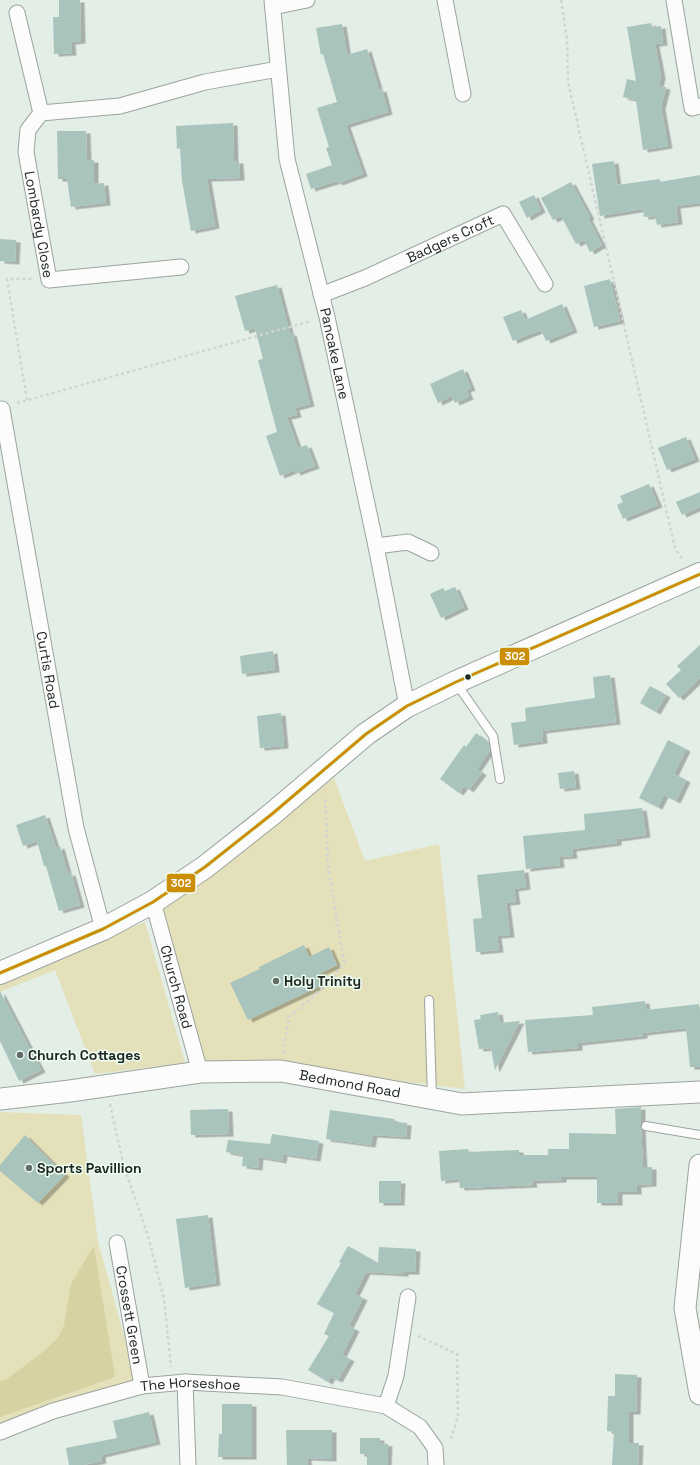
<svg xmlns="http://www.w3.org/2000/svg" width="700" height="1465" viewBox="0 0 700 1465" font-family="'Space Grotesk',sans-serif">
  <defs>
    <filter id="shadow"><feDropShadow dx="4.5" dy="2.5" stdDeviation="0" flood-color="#0004"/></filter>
  </defs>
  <rect width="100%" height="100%" fill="#e2eee6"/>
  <!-- green -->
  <g fill="#e4e1ba">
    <polygon points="334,778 365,861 439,844 465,1089 283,1067 203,1067 160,908"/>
    <polygon points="145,922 185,1063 95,1074 55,970 0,992 0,984"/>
    <polygon points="0,1112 81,1115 98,1241 136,1380 0,1424"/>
  </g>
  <!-- forest -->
  <polygon fill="#d6d2a2" points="94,1247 115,1377 0,1417 0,1381 7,1379 43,1352 58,1338 64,1325 71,1284 92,1249"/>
  <!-- building -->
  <g fill="#a8c4bd" filter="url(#shadow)">
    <polygon points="59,0 80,0 81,41 71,42 72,53 54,54 53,17 59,17"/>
    <polygon points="651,23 652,27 661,26 663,43 655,44 661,76 659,86 666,87 661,107 668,146 643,150 636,100 623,97 627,79 636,81 627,27"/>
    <polygon points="342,24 347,55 367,49 379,90 382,89 388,112 346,125 363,174 338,183 337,181 311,189 306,174 332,165 326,148 329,147 317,108 337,102 323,54 321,55 316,28"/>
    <polygon points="233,123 234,161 239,161 240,178 207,179 215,226 191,231 182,181 180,148 177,149 176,126"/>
    <polygon points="57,131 86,131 87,160 94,160 94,184 104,183 106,203 71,207 67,179 58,179"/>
    <polygon points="614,161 617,185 660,179 660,182 700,175 700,203 676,206 678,222 657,225 655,216 644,217 643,209 600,216 592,164"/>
    <polygon points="571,182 590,217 588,218 602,245 590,252 584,240 576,244 561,216 553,220 541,198"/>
    <polygon points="534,195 541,210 527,218 519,202"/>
    <polygon points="0,239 16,240 15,262 0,261"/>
    <polygon points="610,279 620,321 594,327 584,286"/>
    <polygon points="277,285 290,334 292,333 310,404 295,408 297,415 287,417 298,448 307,445 315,466 296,473 295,470 280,476 266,436 277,432 258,360 263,359 255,328 245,331 235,296"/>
    <polygon points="562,304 573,330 546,341 541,330 513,341 503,317 521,310 525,320"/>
    <polygon points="463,369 471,388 466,390 469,397 455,403 452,396 438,403 430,384"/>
    <polygon points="686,437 695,459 667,470 658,448"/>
    <polygon points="649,484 658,505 623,519 617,505 623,502 620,496"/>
    <polygon points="700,492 700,507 682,515 676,502"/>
    <polygon points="455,587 464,607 441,618 430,594 443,588 445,591"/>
    <polygon points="700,645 700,678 679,698 666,684 681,670 677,666"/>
    <polygon points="273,651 275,670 242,674 240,656"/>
    <polygon points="610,675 616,722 542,731 543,741 514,745 511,723 526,721 525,708 595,698 593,677"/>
    <polygon points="650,686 666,695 656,712 640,703"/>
    <polygon points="281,713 284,746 260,748 257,716"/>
    <polygon points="476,733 488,742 490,750 477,769 482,773 469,790 464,786 459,793 440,779 464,745 466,747"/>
    <polygon points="668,740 686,749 674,774 686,780 676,801 664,795 658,807 639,798"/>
    <polygon points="574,771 576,787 560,789 558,773"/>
    <polygon points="642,808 646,835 617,839 617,843 572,849 573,856 559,857 560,865 526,869 523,836 585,830 584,814"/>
    <polygon points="45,815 56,848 60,846 68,874 71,873 80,905 59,911 46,866 44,866 37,841 23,846 16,825"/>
    <polygon points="524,870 526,887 514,889 516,902 506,903 510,935 497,936 499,950 476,952 473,919 482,918 477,875"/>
    <polygon points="304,945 309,957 329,947 337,965 315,976 320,986 248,1020 230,983 260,969 259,967"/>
    <polygon points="0,991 41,1070 19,1081 0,1041"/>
    <polygon points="645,1001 646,1010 699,1004 700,1015 700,1067 690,1067 686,1028 643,1033 643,1036 578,1043 578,1048 528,1052 525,1020 593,1015 592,1007"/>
    <polygon points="498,1012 500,1023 520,1021 495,1070 491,1048 479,1049 474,1020 481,1019 480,1015"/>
    <polygon points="641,1107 641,1125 643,1167 652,1167 652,1184 637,1185 637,1192 618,1192 618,1203 597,1203 597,1177 562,1177 562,1180 532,1181 533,1185 460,1188 459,1179 441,1181 439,1151 468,1149 469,1152 519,1150 519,1155 548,1155 548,1149 569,1149 569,1133 616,1134 615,1109"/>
    <polygon points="228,1109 229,1134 191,1135 190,1110"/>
    <polygon points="330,1110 394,1119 394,1122 407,1123 406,1137 373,1135 371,1145 326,1139"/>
    <polygon points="272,1134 319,1141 316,1159 283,1154 282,1161 259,1157 258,1168 242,1166 243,1155 226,1152 228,1140 270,1144"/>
    <polygon points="25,1135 65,1175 38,1203 0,1171 0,1165"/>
    <polygon points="379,1181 401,1181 400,1203 379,1203"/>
    <polygon points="208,1215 216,1283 185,1288 176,1219"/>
    <polygon points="348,1246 378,1263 379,1247 416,1249 415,1272 404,1272 404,1274 366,1272 355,1294 363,1298 349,1326 355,1329 342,1355 350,1359 338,1380 331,1377 328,1382 308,1370 329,1336 324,1334 334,1313 317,1304 341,1263 339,1262"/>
    <polygon points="615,1374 637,1375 636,1412 629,1412 629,1443 639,1443 638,1465 612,1465 614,1432 607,1431 608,1396 615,1396"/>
    <polygon points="222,1404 252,1404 252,1457 218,1457 219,1434 222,1434"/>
    <polygon points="149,1412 156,1442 101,1455 102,1461 83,1465 69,1465 66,1448 117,1438 113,1421"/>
    <polygon points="286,1430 332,1430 332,1459 307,1458 308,1465 287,1465"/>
    <polygon points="360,1438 380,1438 380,1443 388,1444 387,1465 367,1465 367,1454 360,1454"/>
  </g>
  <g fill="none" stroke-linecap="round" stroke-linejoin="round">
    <defs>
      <g id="lane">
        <polyline points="456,683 493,736 500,779"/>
        <polyline points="429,1000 432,1097"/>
        <polyline points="646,1126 700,1135"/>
      </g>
      <g id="street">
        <path id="s1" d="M272 0 287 159 327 317 376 546 407 706"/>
        <polyline points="445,0 463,94"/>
        <polyline points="674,0 692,108 700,106"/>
        <polyline points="273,7 307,0"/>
        <path id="s2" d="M17 13 41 113 28 130 26 152 49 280 181 267"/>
        <polyline points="41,113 120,106 205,82 278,69"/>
        <path id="s3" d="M321 295 365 278 503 214 545 284"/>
        <path id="s4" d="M2 409 76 828 103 929"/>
        <polyline points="376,546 408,542 431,553"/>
        <path id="s5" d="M153 902 200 1072"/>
        <path id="s6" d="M117 1243 142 1386"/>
        <polyline points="185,1382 188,1465"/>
        <polyline points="386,1406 396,1376 408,1297"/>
        <path id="s7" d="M0 1432 53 1411 142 1386 185 1382 282 1387 386 1406 420 1427 435 1448 436 1465"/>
      </g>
      <g id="secondary">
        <path id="s8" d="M0 1099 70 1091 200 1072 281 1071 462 1104 700 1092"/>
        <polyline points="700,1165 685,1308 700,1394"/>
      </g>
      <polyline id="primary" points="0,973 103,929 153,902 205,867 272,814 366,734 407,706 456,682 700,574"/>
    </defs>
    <!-- lane casing -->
    <use href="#lane" stroke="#9ca49e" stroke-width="10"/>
    <!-- street casing -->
    <use href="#street" stroke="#9ca49e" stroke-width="17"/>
    <!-- secondary casing -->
    <use href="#secondary" stroke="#9ca49e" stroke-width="23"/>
    <!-- primary casing -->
    <use href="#primary" stroke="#9ca49e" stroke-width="24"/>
    <!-- path -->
    <g stroke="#d1d4d2" stroke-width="2.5" stroke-dasharray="3 3" stroke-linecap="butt">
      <polyline points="561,0 567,39 568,82 675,548 683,560"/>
      <polyline points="27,400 7,279 33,279"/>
      <polyline points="17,403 311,321"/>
      <polyline points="283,1053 289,1017 330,982 344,962 328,866 325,795"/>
      <polyline points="110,1104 123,1163 149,1239 164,1299 171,1367"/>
      <polyline points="418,1336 457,1354 458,1416 450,1442"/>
    </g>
    <!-- lane -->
    <use href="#lane" stroke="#fbfcfb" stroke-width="8"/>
    <!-- street -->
    <use href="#street" stroke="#fbfcfb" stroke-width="15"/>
    <!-- secondary -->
    <use href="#secondary" stroke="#fbfcfb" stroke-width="21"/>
    <!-- primary -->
    <use href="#primary" stroke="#fbfcfb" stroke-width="22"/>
    <defs>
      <polyline id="bus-1" points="0,973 103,929 153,902 205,867 272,814 366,734 407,706 456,682 700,574"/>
    </defs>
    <!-- bus-1 casing -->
    <use href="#bus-1" stroke="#eefef3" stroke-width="6"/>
    <!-- bus-1 -->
    <use href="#bus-1" stroke="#cc8d07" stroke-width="3"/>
  </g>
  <!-- markers -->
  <circle fill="#202722" stroke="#eefef3" stroke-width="1.5" cx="468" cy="677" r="3.5"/>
  <g fill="#646d67" stroke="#eefef3" stroke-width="1.5">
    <circle cx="276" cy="981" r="4"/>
    <circle cx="20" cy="1055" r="4"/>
    <circle cx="29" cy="1168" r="4"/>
  </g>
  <g text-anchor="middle" stroke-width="3" stroke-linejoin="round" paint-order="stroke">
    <!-- street labels -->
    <g font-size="14" fill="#202722" stroke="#eefef3">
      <text dy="5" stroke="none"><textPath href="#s2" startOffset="220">Lombardy Close</textPath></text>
      <text dy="5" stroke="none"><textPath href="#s3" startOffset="141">Badgers Croft</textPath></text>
      <text dy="5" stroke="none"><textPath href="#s1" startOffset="360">Pancake Lane</textPath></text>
      <text dy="5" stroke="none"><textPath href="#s4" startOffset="265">Curtis Road</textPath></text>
      <text dy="5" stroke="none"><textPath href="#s5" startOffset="88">Church Road</textPath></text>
      <text dy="5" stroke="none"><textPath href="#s8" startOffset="353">Bedmond Road</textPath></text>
      <text dy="5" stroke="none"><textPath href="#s6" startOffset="73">Crossett Green</textPath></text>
      <text dy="5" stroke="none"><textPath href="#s7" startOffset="198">The Horseshoe</textPath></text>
    </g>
    <!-- poi labels -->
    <g font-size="14" font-weight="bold" fill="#202722" stroke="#eefef3" text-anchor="start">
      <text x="284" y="986">Holy Trinity</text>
      <text x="28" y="1060">Church Cottages</text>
      <text x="37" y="1173">Sports Pavillion</text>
    </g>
  </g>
  <g stroke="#eefef3" stroke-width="1.5">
    <rect x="499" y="647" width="31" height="19" rx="4" fill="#cc8d07"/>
    <rect x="166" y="873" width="30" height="20" rx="4" fill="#cc8d07"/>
  </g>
  <g font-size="11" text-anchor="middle" font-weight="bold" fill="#fff">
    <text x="515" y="660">302</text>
    <text x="181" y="887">302</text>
  </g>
</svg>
